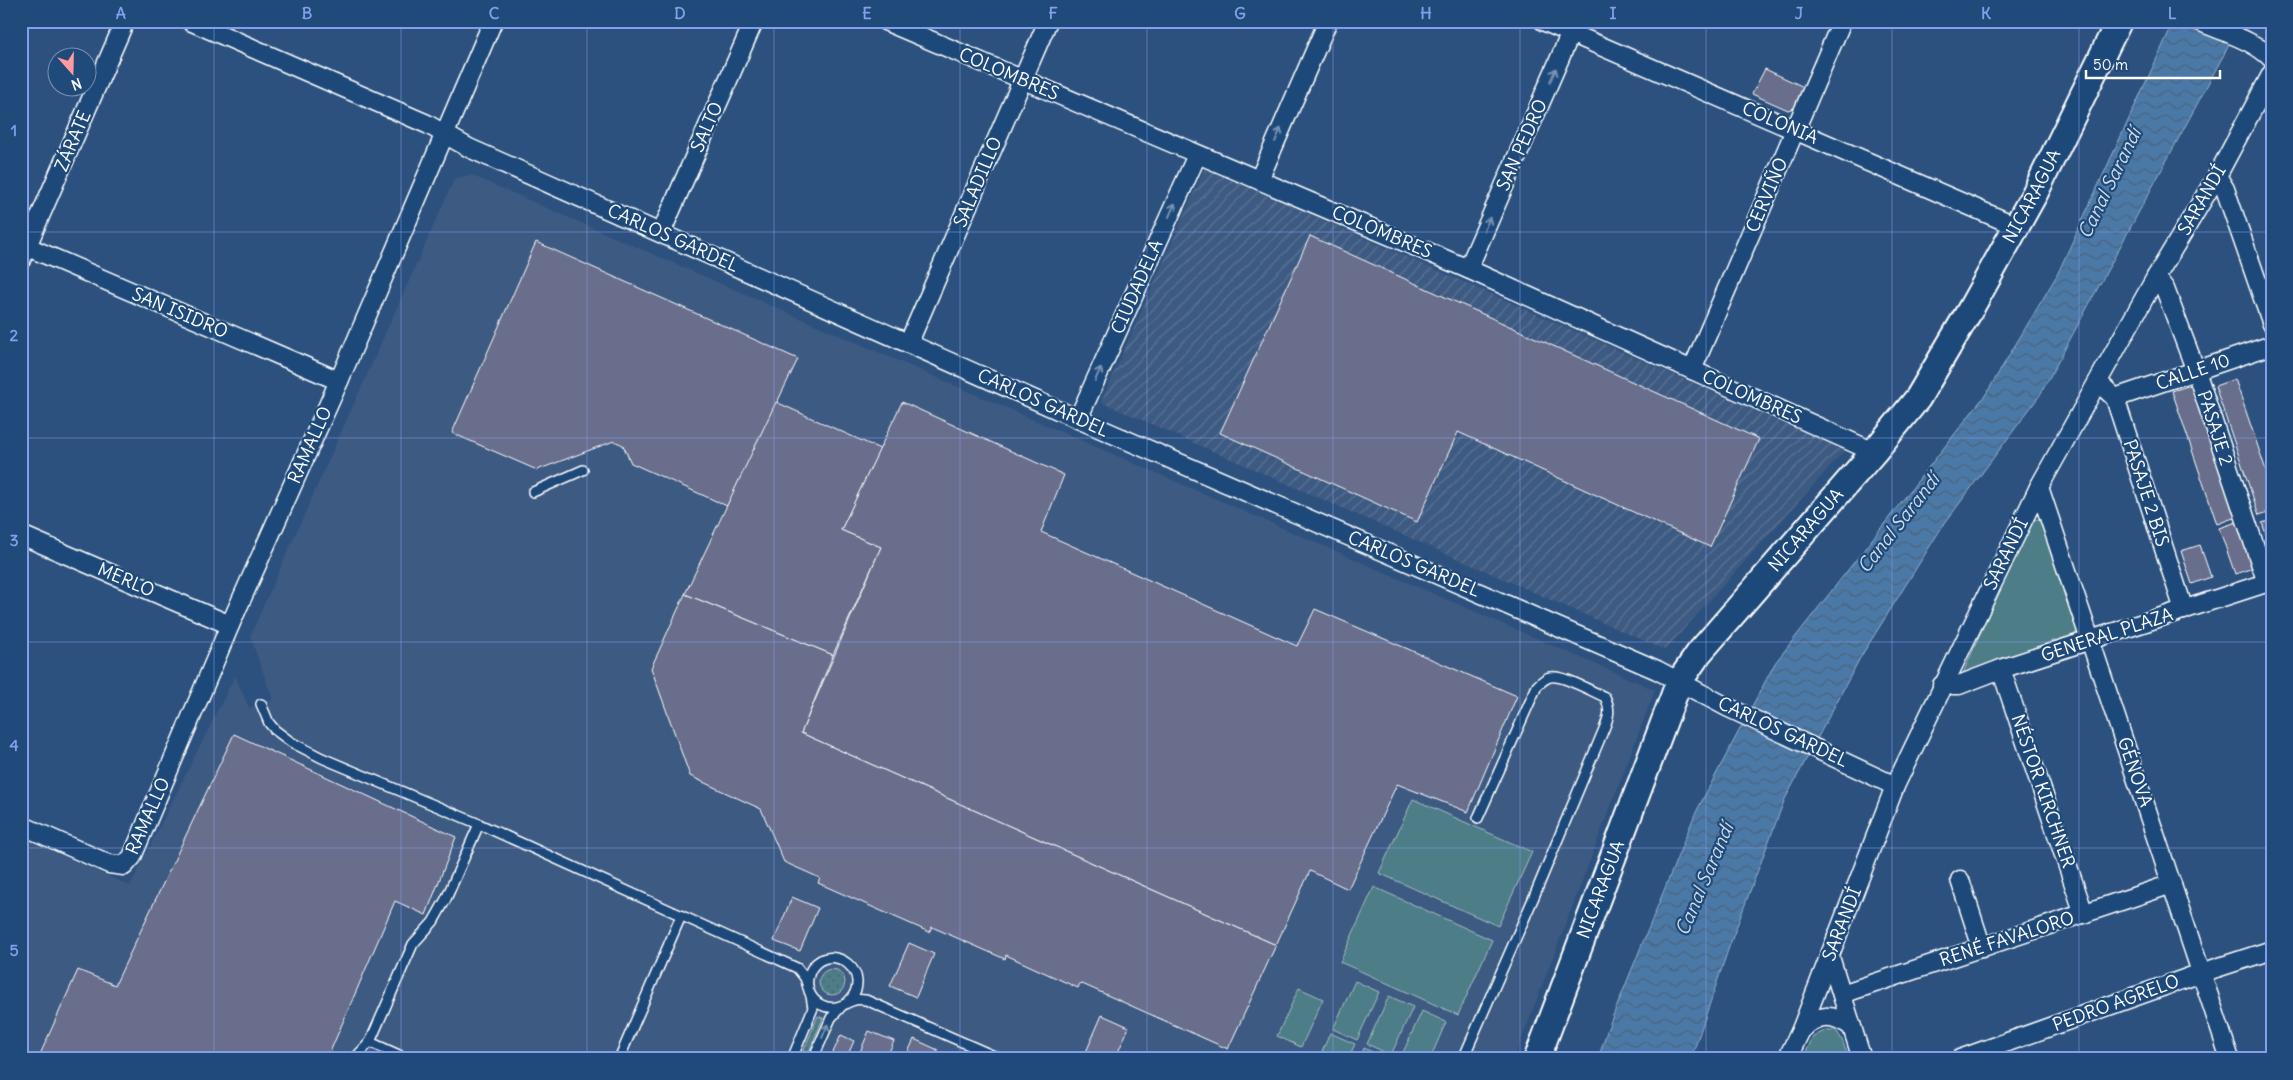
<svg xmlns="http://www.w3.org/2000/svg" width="2293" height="1080" viewBox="0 0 2293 1080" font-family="Delius,sans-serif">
  <defs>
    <pattern id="industrial-furrows" width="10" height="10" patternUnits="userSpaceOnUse" patternTransform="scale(1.25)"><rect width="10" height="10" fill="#3e5a82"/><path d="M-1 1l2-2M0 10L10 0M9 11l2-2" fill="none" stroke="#5b7395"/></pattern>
    <pattern id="garden-dots" width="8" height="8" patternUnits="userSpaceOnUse" patternTransform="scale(1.25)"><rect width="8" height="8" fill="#4e7d87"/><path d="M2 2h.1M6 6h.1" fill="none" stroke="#4d646a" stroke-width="1.8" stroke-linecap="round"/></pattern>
    <pattern id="water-waves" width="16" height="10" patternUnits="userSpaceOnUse" patternTransform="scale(1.25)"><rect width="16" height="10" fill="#4b79a7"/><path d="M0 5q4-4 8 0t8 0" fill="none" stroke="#4c627a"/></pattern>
  </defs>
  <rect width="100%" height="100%" fill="#2d517e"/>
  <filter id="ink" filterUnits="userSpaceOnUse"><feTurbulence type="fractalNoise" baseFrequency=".02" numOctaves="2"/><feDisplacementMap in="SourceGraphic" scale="10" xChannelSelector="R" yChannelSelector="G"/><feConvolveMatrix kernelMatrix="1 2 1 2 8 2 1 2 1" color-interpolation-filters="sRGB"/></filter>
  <g filter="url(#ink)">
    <!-- built -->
    <polygon fill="#3e5a82" points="471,175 1655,690 1514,1059 21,1059 21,837 130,886 235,676 249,708 273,700 250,636 455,178"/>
    <!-- industrial -->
    <polygon fill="url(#industrial-furrows)" points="1205,168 1845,450 1665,650 1101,402"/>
    <!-- park -->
    <g fill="#4e7d87" stroke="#a6bec3">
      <polygon points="2036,519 2041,522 2077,631 2072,639 1963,673 2028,525"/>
      <polygon points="1413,799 1532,852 1498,926 1379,873"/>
      <polygon points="1374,887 1492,940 1458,1015 1340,962"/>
      <polygon points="1355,981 1379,992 1357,1040 1333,1029"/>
      <polygon points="1299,988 1323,999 1301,1047 1277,1036"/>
      <polygon points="1389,996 1413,1007 1391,1055 1367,1044"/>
      <polygon points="1422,1011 1446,1022 1430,1059 1400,1059"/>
      <polygon points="1826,1030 1836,1030 1842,1040 1849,1059 1803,1059 1813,1037"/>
      <polygon points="1330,1033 1355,1044 1348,1059 1319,1059"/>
      <polygon points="1364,1048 1387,1059 1360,1059"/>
    </g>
    <!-- garden -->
    <g fill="url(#garden-dots)" stroke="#a6bec3">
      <circle cx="832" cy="982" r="13"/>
      <polygon points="818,1016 823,1018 806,1059 800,1059"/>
    </g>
    <!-- water -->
    <polygon fill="url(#water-waves)" stroke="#93afca" points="2174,21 2242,21 2040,395 1942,527 1860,658 1784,801 1729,947 1691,1059 1598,1059 1608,1028 1695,814 1775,663 1986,394 2057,275"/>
    <!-- building -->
    <g fill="#676e8c" stroke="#fff">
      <polygon points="1765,69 1808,89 1800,106 1788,110 1752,94"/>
      <polygon points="1310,236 1759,439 1710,547 1458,432 1417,522 1220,433"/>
      <polygon points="536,242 798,359 727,506 631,463 623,445 614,441 537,470 452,433"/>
      <polygon points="2235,379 2272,488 2272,511 2259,515 2215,386"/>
      <polygon points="2191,385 2236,517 2217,524 2172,391"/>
      <polygon points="776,402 880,449 841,530 881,547 833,655 685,594"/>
      <polygon points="902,402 1064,475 1041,532 1297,646 1315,609 1517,696 1468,812 1397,784 1348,889 1310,871 1276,945 801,733 881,547 841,530"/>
      <polygon points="2272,520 2272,550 2262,523"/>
      <polygon points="2237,522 2253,568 2235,574 2219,528"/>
      <polygon points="2200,545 2211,577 2192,584 2181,551"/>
      <polygon points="685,594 833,655 801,733 1276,945 1228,1049 1080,983 1078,988 1006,955 1005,959 932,927 929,932 818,883 820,878 784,862 761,809 690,776 651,668"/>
      <polygon points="234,734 456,837 426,915 395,901 327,1059 38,1059 78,970 115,985"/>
      <polygon points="792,897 818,908 800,951 774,941"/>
      <polygon points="909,943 934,954 916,997 890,986"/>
      <polygon points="1102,1015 1129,1027 1115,1059 1083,1059"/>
      <polygon points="869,1031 894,1041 886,1059 857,1059"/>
      <polygon points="841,1035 854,1041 846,1059 830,1059"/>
      <polygon points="914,1039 938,1050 934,1059 905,1059"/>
      <polygon points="1275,1054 1286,1059 1272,1059"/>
      <polygon points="951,1055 961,1059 950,1059"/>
    </g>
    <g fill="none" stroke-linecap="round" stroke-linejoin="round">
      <defs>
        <g id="service">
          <polyline points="533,492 583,470"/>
          <polyline points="261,704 269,723 275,730 291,742 322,758 479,824 797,968 805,978 808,987"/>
          <path d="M848 1002C876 974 832 940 812 968 808 975 806 983 809 991 813 1003 827 1011 840 1006 845 1005 849 1001 855 1000 858 999 863 1000 866 1000L1001 1059"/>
          <polyline points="370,1042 408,1059"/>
          <polyline points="354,1059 370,1042 413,944 433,922 446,899 479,824"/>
          <polyline points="619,1059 681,916"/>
          <polyline points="792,1059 813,1008 811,996"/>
          <polyline points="813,1059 831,1018 842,1006"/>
          <path d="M1463 1059 1533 899 1604 729C1609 717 1611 709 1605 697 1592 692 1563 674 1550 677 1545 678 1541 682 1537 686L1478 818"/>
        </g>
        <g id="minor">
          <polyline points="190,21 427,124 469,148 1078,419 1657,670 1727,707 1895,786"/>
          <polyline points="885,21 1468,269 1874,452"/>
          <polyline points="1543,21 2016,226"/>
          <path d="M2199 21C2223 32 2254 40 2272 59"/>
          <polyline points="2217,176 2225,189 2272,324"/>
          <polyline points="1259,180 1328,21"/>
          <polyline points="661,233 754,21"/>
          <polyline points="21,244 339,381"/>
          <polyline points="21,260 125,21"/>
          <polyline points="1468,269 1576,21"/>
          <polyline points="2156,277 2165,289 2196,371 2267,583"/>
          <polyline points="909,342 1048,21"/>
          <polyline points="1692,370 1842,21"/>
          <polyline points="2098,382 2115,398 2184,610"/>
          <polyline points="2115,398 2272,345"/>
          <polyline points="1078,419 1197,155"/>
          <polyline points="2039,487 2230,1059"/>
          <polyline points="21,535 230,625"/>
          <polyline points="2001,669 2084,914"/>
          <polyline points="1942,685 1959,685 2001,669 2272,581"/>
          <polyline points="21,825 109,864 124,866 132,857 230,625 339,381 493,21"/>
          <polyline points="1960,880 1982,948"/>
          <polyline points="1830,957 1862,1059"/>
          <polyline points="1842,994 2172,884"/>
          <path d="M1801 1030C1819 1013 1832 1013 1852 1027"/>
          <polyline points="1787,1059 1801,1030 1895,786 2039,487 2156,277 2217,176 2272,73"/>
          <polyline points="1960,1059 2201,973 2272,950"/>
        </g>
        <g id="secondary">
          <path id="s1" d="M1537 1059 1679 682 1699 653 1874 452 1918 398 1970 310 2035 193 2119 21"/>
        </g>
      </defs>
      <!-- service casing -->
      <use href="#service" stroke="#fff" stroke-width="12"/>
      <!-- minor casing -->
      <use href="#minor" stroke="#fff" stroke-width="21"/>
      <!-- secondary casing -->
      <use href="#secondary" stroke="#fff" stroke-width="29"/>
      <!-- service -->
      <use href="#service" stroke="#1f4a7a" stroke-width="9"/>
      <!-- minor -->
      <use href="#minor" stroke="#1f4a7a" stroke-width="18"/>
      <!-- secondary -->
      <use href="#secondary" stroke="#1f4a7a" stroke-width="25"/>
    </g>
    <!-- one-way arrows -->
    <defs><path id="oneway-shaft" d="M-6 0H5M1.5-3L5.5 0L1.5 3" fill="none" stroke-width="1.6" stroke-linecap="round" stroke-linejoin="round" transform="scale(1.25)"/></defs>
    <g stroke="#7992af">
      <use href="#oneway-shaft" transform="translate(1553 75) rotate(-66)"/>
      <use href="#oneway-shaft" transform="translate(1278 135) rotate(-67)"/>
      <use href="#oneway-shaft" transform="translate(1172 210) rotate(-66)"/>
      <use href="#oneway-shaft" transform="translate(1487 224) rotate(-66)"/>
      <use href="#oneway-shaft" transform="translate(1098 374) rotate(-66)"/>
      <use href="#oneway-shaft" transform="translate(825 1031) rotate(-67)"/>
    </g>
  </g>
  <!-- grid -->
  <path fill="none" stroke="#839eea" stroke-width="1" stroke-opacity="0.55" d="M214 21V1059M401 21V1059M587 21V1059M774 21V1059M960 21V1059M1147 21V1059M1333 21V1059M1520 21V1059M1706 21V1059M1892 21V1059M2079 21V1059M21 232H2272M21 438H2272M21 642H2272M21 848H2272"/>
  <g text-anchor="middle" stroke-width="4.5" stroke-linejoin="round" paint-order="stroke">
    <!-- street labels -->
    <g font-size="18" fill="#fff" stroke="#1f4a7a">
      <text transform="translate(1009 74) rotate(23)" y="6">COLOMBRES</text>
      <text transform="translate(1780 123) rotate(23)" y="6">COLONIA</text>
      <text transform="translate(707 127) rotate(-66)" y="6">SALTO</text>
      <text transform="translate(73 141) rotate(-67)" y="6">ZÁRATE</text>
      <text transform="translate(1522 145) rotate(-66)" y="6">SAN PEDRO</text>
      <text transform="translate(978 182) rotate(-67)" y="6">SALADILLO</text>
      <text transform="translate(1767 195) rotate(-67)" y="6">CERVIÑO</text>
      <text dy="6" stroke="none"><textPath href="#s1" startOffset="1006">NICARAGUA</textPath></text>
      <text transform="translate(2202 200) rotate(-60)" y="6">SARANDÍ</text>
      <text transform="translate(1382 232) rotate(23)" y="6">COLOMBRES</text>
      <text transform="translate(673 238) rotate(24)" y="6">CARLOS GARDEL</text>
      <text transform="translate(1137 287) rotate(-66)" y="6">CIUDADELA</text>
      <text transform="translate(180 313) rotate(23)" y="6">SAN ISIDRO</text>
      <text transform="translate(2193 372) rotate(-19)" y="6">CALLE 10</text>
      <text transform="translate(1752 397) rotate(24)" y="6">COLOMBRES</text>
      <text transform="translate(1043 403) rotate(24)" y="6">CARLOS GARDEL</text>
      <text transform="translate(2215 428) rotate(72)" y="6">PASAJE 2</text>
      <text transform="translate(310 445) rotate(-66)" y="6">RAMALLO</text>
      <text transform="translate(2146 493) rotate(72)" y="6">PASAJE 2 BIS</text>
      <text dy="6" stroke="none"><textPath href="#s1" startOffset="601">NICARAGUA</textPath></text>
      <text transform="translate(2006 554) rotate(-64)" y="6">SARANDÍ</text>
      <text transform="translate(1414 564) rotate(23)" y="6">CARLOS GARDEL</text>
      <text transform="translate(126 580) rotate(23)" y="6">MERLO</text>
      <text transform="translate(2107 635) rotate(-18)" y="6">GENERAL PLAZA</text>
      <text transform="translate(1783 732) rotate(25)" y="6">CARLOS GARDEL</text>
      <text transform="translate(2135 772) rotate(71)" y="6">GÉNOVA</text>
      <text transform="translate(2043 791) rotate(71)" y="6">NÉSTOR KIRCHNER</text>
      <text transform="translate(148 816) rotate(-66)" y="6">RAMALLO</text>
      <text dy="6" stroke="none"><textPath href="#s1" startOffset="181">NICARAGUA</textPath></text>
      <text transform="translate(1842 924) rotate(-69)" y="6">SARANDÍ</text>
      <text transform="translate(2007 939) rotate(-18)" y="6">RENÉ FAVALORO</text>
      <text transform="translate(2116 1003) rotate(-20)" y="6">PEDRO AGRELO</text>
    </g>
    <!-- water labels -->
    <g font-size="19" font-style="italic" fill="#d2dee9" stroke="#1f4a7a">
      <text transform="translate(2109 183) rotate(-64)" y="7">Canal Sarandí</text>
      <text transform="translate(1898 523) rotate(-52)" y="7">Canal Sarandí</text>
      <text transform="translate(1704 879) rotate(-67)" y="7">Canal Sarandí</text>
    </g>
  </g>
  <!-- margin -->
  <rect width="2293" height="1080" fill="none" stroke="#1f4a7a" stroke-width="55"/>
  <!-- north arrow -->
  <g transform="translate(72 72) rotate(160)"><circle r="24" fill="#1f4a7a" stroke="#7992af"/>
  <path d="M0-4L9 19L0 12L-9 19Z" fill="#ff9aa2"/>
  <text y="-8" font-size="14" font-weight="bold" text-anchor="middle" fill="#ffffff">N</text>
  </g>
  <!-- scale -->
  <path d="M2086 70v8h134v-8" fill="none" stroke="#ffffff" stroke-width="2.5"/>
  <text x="2093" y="70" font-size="15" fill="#ffffff" stroke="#1f4a7a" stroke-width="4" paint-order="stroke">50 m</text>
  <rect x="28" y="28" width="2238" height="1024" fill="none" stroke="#839eea" stroke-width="2"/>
  <g font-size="16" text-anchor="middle" font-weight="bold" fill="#839eea">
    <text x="121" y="19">A</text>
    <text x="307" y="19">B</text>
    <text x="494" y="19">C</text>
    <text x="680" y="19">D</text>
    <text x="867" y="19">E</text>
    <text x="1053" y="19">F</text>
    <text x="1240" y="19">G</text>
    <text x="1426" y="19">H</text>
    <text x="1613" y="19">I</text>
    <text x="1799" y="19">J</text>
    <text x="1986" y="19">K</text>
    <text x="2172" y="19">L</text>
    <text x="14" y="136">1</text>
    <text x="14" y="341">2</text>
    <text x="14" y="546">3</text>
    <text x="14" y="751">4</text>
    <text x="14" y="956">5</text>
  </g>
</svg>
